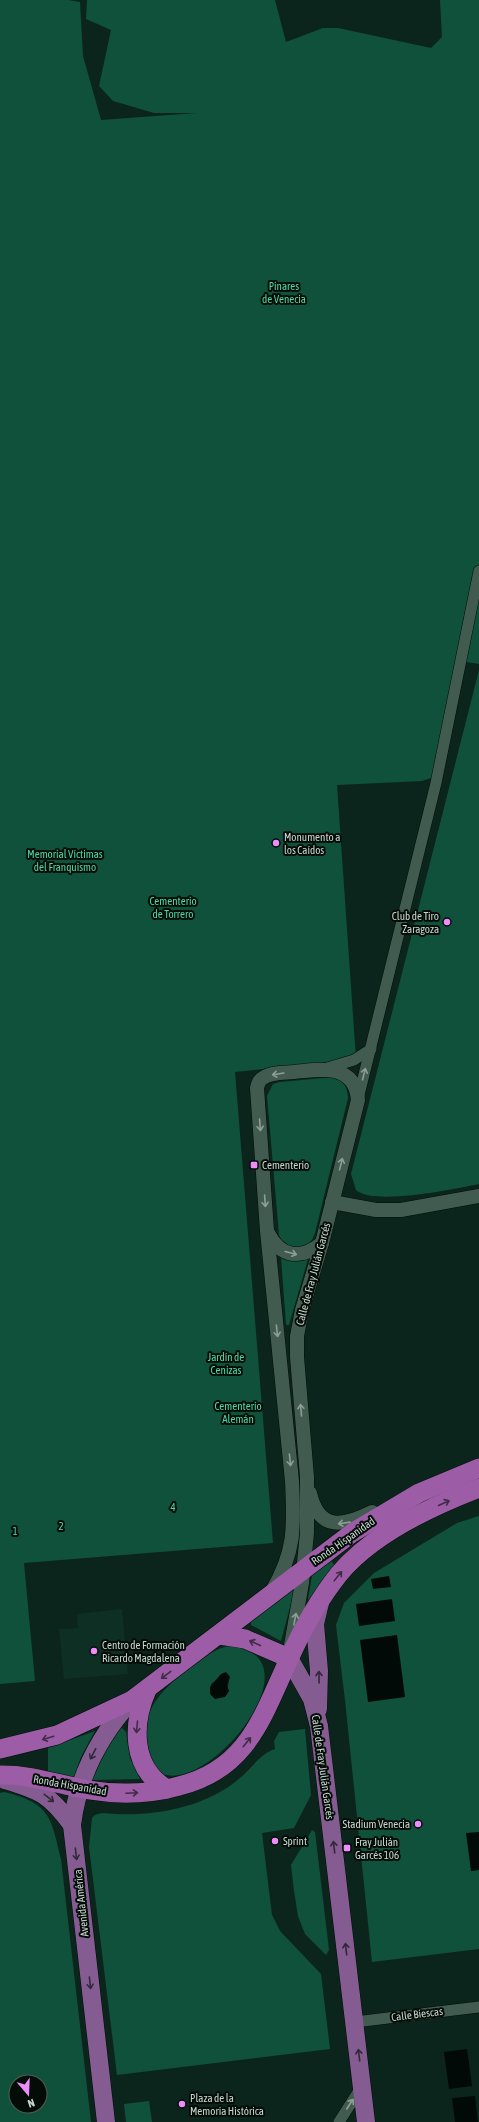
<svg xmlns="http://www.w3.org/2000/svg" width="479" height="2122" viewBox="0 0 479 2122" font-family="'Asap Condensed',sans-serif">
  <rect width="100%" height="100%" fill="#0c251c"/>
  <!-- built -->
  <polygon fill="#0e3024" points="122,1609 128,1674 64,1679 59,1629 78,1628 77,1614"/>
  <!-- green -->
  <g fill="#10513c" fill-rule="evenodd">
    <polygon points="0,0 68,0 80,2 83,56 101,120 197,113 154,113 113,101 99,86 111,30 86,19 87,0 275,0 286,42 323,28 338,28 431,48 442,37 440,0 479,0 479,664 461,661 437,776 422,781 337,785 356,1059 235,1072 273,1543 24,1563 35,1681 0,1684"/>
    <path d="M479 670V1184C454 1189 374 1206 356 1190L351 1174Z"/>
    <path d="M333 1077C344 1080 347 1087 348 1098L315 1233C311 1244 307 1246 295 1249L281 1241 279 1235 267 1096 273 1084 280 1082Z"/>
    <polygon points="281,1257 296,1261 308,1259 289,1325 286,1325"/>
    <polygon points="479,1516 479,1949 372,1962 345,1700 336,1625 344,1603 374,1573 457,1523"/>
    <polygon points="329,1558 335,1566 310,1600 308,1599 313,1570"/>
    <polygon points="293,1589 294,1592 281,1641 251,1625 251,1621"/>
    <path d="M230 1646C320 1655 212 1792 163 1774 153 1766 150 1757 148 1745 140 1707 165 1687 193 1666 204 1658 215 1648 230 1646ZM217 1679H229L227 1695 210 1694 211 1684Z"/>
    <polygon points="121,1727 126,1732 130,1758 140,1779 92,1780 109,1743"/>
    <path d="M305 1729 311 1795 294 1828 262 1833 272 1915 280 1931 321 1974 330 2049 117 2075 89 1847 92 1818C98 1811 107 1814 115 1814 139 1815 163 1813 186 1806 205 1801 225 1791 240 1778 251 1769 261 1753 275 1749L274 1741 279 1732Z"/>
    <polygon points="95,1731 81,1757 74,1777 48,1773 48,1748"/>
    <path d="M4 1792C50 1803 51 1817 61 1859L91 2122H0V1793ZM16 2082H40V2106H16Z"/>
    <polygon points="312,1830 315,1832 329,1950 326,1955 305,1934 298,1916 294,1891 291,1865"/>
    <polygon points="149,2101 152,2122 126,2122 124,2104"/>
  </g>
  <!-- water -->
  <g fill="#010a06">
    <polygon points="389,1576 391,1587 373,1589 371,1579"/>
    <polygon points="392,1599 395,1621 359,1626 356,1604"/>
    <polygon points="397,1635 405,1697 368,1702 360,1640"/>
    <polygon points="226,1672 230,1677 227,1685 229,1691 225,1697 215,1699 210,1694 210,1687 221,1674"/>
    <polygon points="479,1832 479,1870 471,1871 466,1833"/>
    <polygon points="467,2049 472,2086 449,2089 444,2052"/>
    <polygon points="475,2096 478,2122 455,2122 452,2098"/>
  </g>
  <g fill="none" stroke-linecap="round" stroke-linejoin="round">
    <defs>
      <g id="minor">
        <polyline points="324,1069 354,1060 371,1049"/>
        <polyline points="358,1099 436,783 479,571"/>
        <polyline points="355,2022 479,2007"/>
        <polyline points="339,2122 362,2086"/>
      </g>
      <g id="tertiary">
        <polyline points="332,1202 376,1210 401,1210 479,1196"/>
        <path d="M268 1233C281 1258 301 1260 322 1243"/>
        <path d="M310 1493C319 1532 344 1526 372 1512"/>
        <path d="M272 1591C296 1551 294 1525 292 1481L267 1231 257 1088C258 1084 259 1080 263 1078 271 1072 285 1073 294 1072 320 1069 355 1063 358 1100L322 1243 302 1310 297 1336V1357L307 1477V1533L302 1583 291 1645"/>
      </g>
      <g id="primary">
        <polyline points="289,1658 312,1699 319,1726 366,2122"/>
        <polyline points="318,1709 319,1671 315,1624 320,1603"/>
        <path d="M5 1780C40 1790 50 1795 72 1825"/>
        <path d="M106 2122 72 1825C78 1776 99 1736 132 1700"/>
      </g>
      <g id="trunk">
        <polyline points="220,1635 245,1639 289,1658"/>
        <path d="M147 1690C132 1724 131 1768 167 1789"/>
        <polyline points="0,1749 57,1735 132,1700 352,1533 419,1493 479,1468"/>
        <path d="M0 1775C30 1774 59 1785 89 1790 119 1795 150 1794 179 1786 249 1769 263 1714 290 1657 303 1628 319 1599 339 1574 372 1534 432 1506 479 1488"/>
      </g>
    </defs>
    <!-- minor casing -->
    <use href="#minor" stroke="#000e06" stroke-width="12"/>
    <!-- tertiary casing -->
    <use href="#tertiary" stroke="#000e06" stroke-width="15"/>
    <!-- primary casing -->
    <use href="#primary" stroke="#000e06" stroke-width="19"/>
    <!-- trunk casing -->
    <use href="#trunk" stroke="#000e06" stroke-width="20"/>
    <!-- minor -->
    <use href="#minor" stroke="#425b50" stroke-width="11"/>
    <!-- tertiary -->
    <use href="#tertiary" stroke="#425b50" stroke-width="14"/>
    <!-- primary -->
    <use href="#primary" stroke="#855c91" stroke-width="18"/>
    <!-- trunk -->
    <use href="#trunk" stroke="#9c5ca6" stroke-width="19"/>
  </g>
  <!-- one-way arrows -->
  <defs><path id="oneway-shaft" d="M-6 0H5M1.5-3L5.5 0L1.5 3" fill="none" stroke-width="1.6" stroke-linecap="round" stroke-linejoin="round"/></defs>
  <g stroke="#8c9f96">
    <use href="#oneway-shaft" transform="translate(278 1074) rotate(171)"/>
    <use href="#oneway-shaft" transform="translate(364 1074) rotate(-76)"/>
    <use href="#oneway-shaft" transform="translate(260 1125) rotate(86)"/>
    <use href="#oneway-shaft" transform="translate(341 1164) rotate(-76)"/>
    <use href="#oneway-shaft" transform="translate(265 1201) rotate(86)"/>
    <use href="#oneway-shaft" transform="translate(291 1253) rotate(15)"/>
    <use href="#oneway-shaft" transform="translate(277 1331) rotate(84)"/>
    <use href="#oneway-shaft" transform="translate(301 1410) rotate(-95)"/>
    <use href="#oneway-shaft" transform="translate(290 1460) rotate(84)"/>
    <use href="#oneway-shaft" transform="translate(344 1523) rotate(172)"/>
    <use href="#oneway-shaft" transform="translate(295 1619) rotate(-79)"/>
    <use href="#oneway-shaft" transform="translate(350 2104) rotate(-57)"/>
  </g>
  <g stroke="#412c47">
    <use href="#oneway-shaft" transform="translate(444 1503) rotate(-24)"/>
    <use href="#oneway-shaft" transform="translate(338 1576) rotate(-51)"/>
    <use href="#oneway-shaft" transform="translate(255 1643) rotate(-156)"/>
    <use href="#oneway-shaft" transform="translate(166 1675) rotate(143)"/>
    <use href="#oneway-shaft" transform="translate(137 1727) rotate(95)"/>
    <use href="#oneway-shaft" transform="translate(48 1738) rotate(163)"/>
    <use href="#oneway-shaft" transform="translate(247 1742) rotate(-51)"/>
    <use href="#oneway-shaft" transform="translate(132 1793) rotate(-3)"/>
  </g>
  <g stroke="#312838">
    <use href="#oneway-shaft" transform="translate(319 1677) rotate(-91)"/>
    <use href="#oneway-shaft" transform="translate(93 1754) rotate(117)"/>
    <use href="#oneway-shaft" transform="translate(49 1798) rotate(38)"/>
    <use href="#oneway-shaft" transform="translate(334 1847) rotate(-97)"/>
    <use href="#oneway-shaft" transform="translate(76 1854) rotate(84)"/>
    <use href="#oneway-shaft" transform="translate(346 1949) rotate(-97)"/>
    <use href="#oneway-shaft" transform="translate(90 1983) rotate(84)"/>
    <use href="#oneway-shaft" transform="translate(359 2055) rotate(-97)"/>
  </g>
  <!-- markers -->
  <g fill="#ee8cf9" stroke="#040c08" stroke-width="1.5">
    <circle cx="276" cy="843" r="4"/>
    <circle cx="447" cy="922" r="4"/>
    <rect x="250" y="1161" width="8" height="8" rx="2"/>
    <circle cx="94" cy="1651" r="4"/>
    <circle cx="418" cy="1824" r="4"/>
    <circle cx="275" cy="1841" r="4"/>
    <rect x="343" y="1844" width="8" height="8" rx="2"/>
    <circle cx="182" cy="2104" r="4"/>
  </g>
  <g text-anchor="middle" stroke-width="4" stroke-linejoin="round" paint-order="stroke">
    <!-- park labels -->
    <g font-size="11" fill="#4cdba9" stroke="#040c08">
      <text x="284" y="290">Pinares<tspan x="284" dy="13">de Venecia</tspan></text>
      <text x="65" y="858">Memorial Víctimas<tspan x="65" dy="13">del Franquismo</tspan></text>
      <text x="173" y="905">Cementerio<tspan x="173" dy="13">de Torrero</tspan></text>
      <text x="226" y="1361">Jardín de<tspan x="226" dy="13">Cenizas</tspan></text>
      <text x="238" y="1410">Cementerio<tspan x="238" dy="13">Alemán</tspan></text>
      <text x="173" y="1511">4</text>
      <text x="61" y="1530">2</text>
      <text x="15" y="1535">1</text>
    </g>
    <!-- poi labels -->
    <g font-size="11" fill="#c8d7d0" stroke="#040c08" text-anchor="start">
      <text x="284" y="841">Monumento a<tspan x="284" dy="13">los Caídos</tspan></text>
      <text x="439" y="920" text-anchor="end">Club de Tiro<tspan x="439" dy="13">Zaragoza</tspan></text>
      <text x="262" y="1169">Cementerio</text>
      <text x="102" y="1649">Centro de Formación<tspan x="102" dy="13">Ricardo Magdalena</tspan></text>
      <text x="410" y="1828" text-anchor="end">Stadium Venecia</text>
      <text x="283" y="1845">Sprint</text>
      <text x="355" y="1846">Fray Julián<tspan x="355" dy="13">Garcés 106</tspan></text>
      <text x="190" y="2102">Plaza de la<tspan x="190" dy="13">Memoria Histórica</tspan></text>
    </g>
    <!-- street labels -->
    <g font-size="11" fill="#c8d7d0" stroke="#040c08">
      <text transform="translate(313 1274) rotate(-75)" y="4">Calle de Fray Julián Garcés</text>
      <text transform="translate(343 1541) rotate(-35)" y="4">Ronda Hispanidad</text>
      <text transform="translate(323 1767) rotate(82)" y="4">Calle de Fray Julián Garcés</text>
      <text transform="translate(70 1785) rotate(10)" y="4">Ronda Hispanidad</text>
      <text transform="translate(81 1903) rotate(-96)" y="4">Avenida América</text>
      <text transform="translate(417 2014) rotate(-7)" y="4">Calle Biescas</text>
    </g>
  </g>
  <!-- north arrow -->
  <g transform="translate(28 2094) rotate(161)"><circle r="19" fill="#040c08" stroke="#525d58"/>
  <path d="M0-3L7 15L0 10L-7 15Z" fill="#ee8cf9"/>
  <text y="-6" font-size="11" font-weight="bold" text-anchor="middle" fill="#c8d7d0">N</text>
  </g>
</svg>
